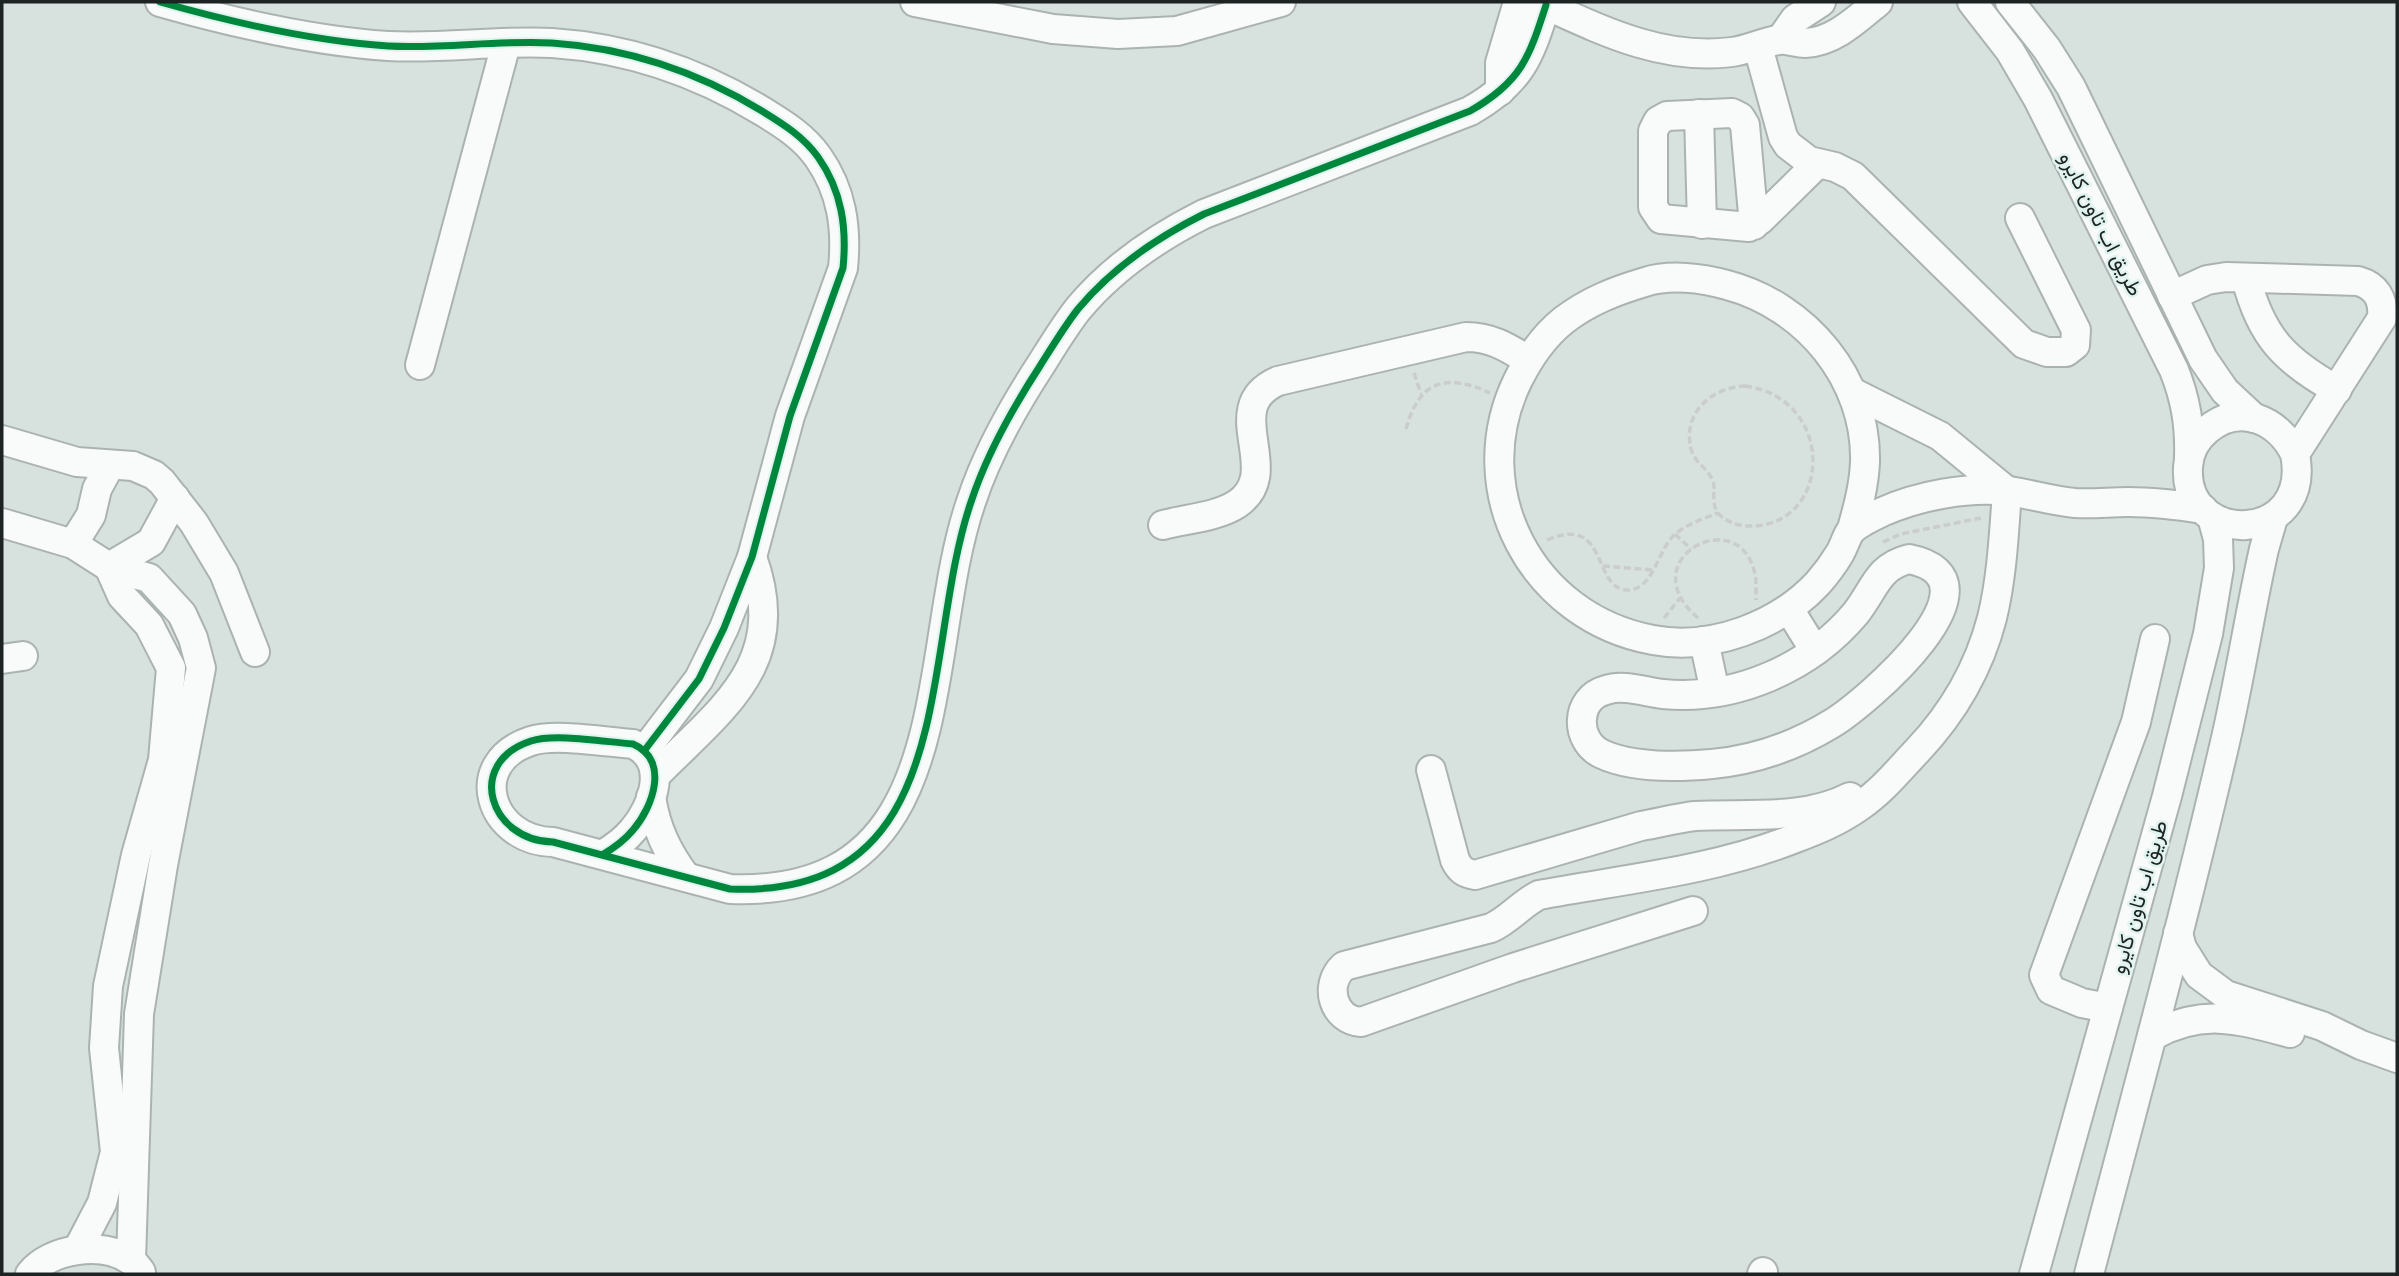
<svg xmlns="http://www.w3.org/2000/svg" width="2399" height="1276" viewBox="0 0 2399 1276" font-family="'Public Sans',Vazirmatn,sans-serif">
  <rect width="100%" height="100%" fill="#d7e2df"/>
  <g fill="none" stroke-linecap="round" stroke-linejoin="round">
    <defs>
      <g id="minor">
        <path d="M160 2C234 23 312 41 388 46 443 49 498 40 552 43 628 48 698 72 762 111 783 124 803 136 818 157 842 191 847 228 843 268L790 416 752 557 724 628 699 679 644 751"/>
        <polyline points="915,2 1053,29 1118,34 1177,31 1281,2"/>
        <path d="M1539 2C1601 30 1662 61 1732 52 1748 50 1763 42 1779 40 1787 39 1796 43 1805 43 1834 42 1857 19 1878 2"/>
        <path d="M1972 2 2010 51 2038 99 2174 370C2186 400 2190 426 2189 458"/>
        <polyline points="2010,2 2047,49 2071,87 2203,359 2225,391 2254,418"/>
        <polyline points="1781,39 1795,19 1821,2"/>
        <polyline points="1758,47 1783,137 1788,145 1809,161 1835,167 1853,176 2024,344 2047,352 2066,352 2075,345 2076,330 2020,218"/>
        <polyline points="1500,91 1500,63 1518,2"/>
        <polyline points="1699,114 1702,224"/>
        <polyline points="1754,225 1745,125 1740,117 1732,113 1667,116 1658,121 1653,131 1653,207 1661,219 1749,227 1760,220 1817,164"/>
        <path d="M2246 278C2261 337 2285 361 2337 390"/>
        <path d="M2172 296 2207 280 2226 277 2358 281C2376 286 2384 299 2382 318L2295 454C2313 545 2183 548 2188 467 2189 453 2196 439 2207 430 2239 402 2279 420 2295 454"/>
        <polyline points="420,365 506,44"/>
        <polyline points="1852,392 1940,436 2007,491"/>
        <polyline points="2,440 77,462 133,466 154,475 162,482 194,523 224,573 255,652"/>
        <polyline points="2,523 73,544 109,567 149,578 182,614 193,638 201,668 163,865 139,1014 131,1260"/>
        <path d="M1163 525C1186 519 1217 517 1237 504 1286 471 1217 408 1278 381L1466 337C1491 337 1507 347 1528 360"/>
        <path d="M1852 529C1858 507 1864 486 1865 462 1867 379 1806 306 1727 285 1702 278 1670 274 1645 282 1615 291 1589 301 1564 320 1545 335 1529 358 1518 380 1464 490 1532 618 1653 640 1711 651 1778 626 1818 583 1826 574 1834 563 1840 553 1844 546 1846 538 1850 532 1856 524 1872 517 1882 512 1918 496 1968 486 2008 491 2030 494 2052 501 2075 503 2093 504 2110 502 2128 502 2153 502 2178 505 2203 509"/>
        <polyline points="73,544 91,515 97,489 110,465"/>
        <path d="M1909 559C2011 579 1866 703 1831 724 1795 746 1753 760 1712 764 1680 767 1632 768 1602 754 1574 741 1575 698 1606 690 1624 684 1645 692 1663 694 1735 701 1810 668 1856 613 1875 589 1877 567 1909 559Z"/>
        <polyline points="109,567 151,542 175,498"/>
        <polyline points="1789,609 1815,651"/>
        <polyline points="1704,641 1715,692"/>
        <polyline points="2,659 23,656"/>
        <path d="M1431 770 1455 860C1460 870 1464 873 1475 875L1641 826C1659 823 1677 818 1695 816 1745 813 1804 821 1850 797"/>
        <path d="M656 775C722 708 791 663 752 557"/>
        <path d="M651 797C656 828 667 852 686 877"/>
        <path d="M602 855C614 848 624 841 633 830 653 807 670 760 633 744 605 742 555 733 531 741 464 763 490 841 553 842L730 889C963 898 919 653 971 502 987 453 1012 409 1040 366 1052 347 1064 327 1078 309 1113 267 1156 238 1204 214L1470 111C1521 82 1529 58 1546 5"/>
        <path d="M1693 911 1513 968 1361 1022C1333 1020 1323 985 1344 966L1491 928C1509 920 1521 904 1539 895 1625 879 1711 871 1793 839 1817 830 1839 821 1860 806 1882 791 1899 770 1917 751 1953 713 1979 668 1992 618 2002 577 2004 533 2007 491"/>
        <polyline points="2178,933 2182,948 2199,975 2226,995 2322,1026 2361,1045 2397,1058"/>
        <polyline points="2108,1008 2082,1003 2051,990 2044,975 2136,722 2155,639"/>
        <path d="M2152 1036C2202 1008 2238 1019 2290 1033"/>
        <polyline points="78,1249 102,1203 115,1152 104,1048 108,986 136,855 163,760 171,668 149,625 122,596 109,567"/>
        <path d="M30 1274C51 1248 102 1241 130 1260 134 1262 138 1268 141 1272"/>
        <polyline points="1762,1274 1763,1272"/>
        <polyline points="2034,1274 2167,796 2208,634 2219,568 2218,539 2212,517"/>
        <path d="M2089 1274C2135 1100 2182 926 2223 751 2239 684 2249 616 2264 549L2273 518"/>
      </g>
    </defs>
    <!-- minor casing -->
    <use href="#minor" stroke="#abb3b1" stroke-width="32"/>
    <!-- path -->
    <g stroke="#cacdcc" stroke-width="3.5" stroke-dasharray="7 3.5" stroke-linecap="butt">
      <polyline points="1414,373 1421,394"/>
      <path d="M1745 386C1835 398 1833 522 1754 526 1737 527 1714 520 1714 500 1713 492 1716 487 1712 479 1707 468 1695 463 1691 449 1682 413 1712 387 1745 386Z"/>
      <path d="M1406 429C1419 380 1447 373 1490 393"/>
      <polyline points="1675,534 1691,549"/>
      <path d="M1547 540C1609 513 1592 589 1627 590 1653 591 1658 550 1674 535 1687 524 1702 519 1718 513"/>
      <polyline points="1883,542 1901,534 1981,518"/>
      <polyline points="1603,566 1653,570"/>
      <polyline points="1664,618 1680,598"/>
      <path d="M1698 618C1631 561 1733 505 1753 567 1757 578 1756 589 1756 600"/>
    </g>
    <!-- minor -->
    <use href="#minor" stroke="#f9fbfa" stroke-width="28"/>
    <defs>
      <g id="cycleway">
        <path d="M160 2C234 23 312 41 388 46 443 49 498 40 552 43 628 48 698 72 762 111 783 124 803 136 818 157 842 191 847 228 843 268L790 416 752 557 724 628 699 679 644 751"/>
        <path d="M602 855C614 848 624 841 633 830 653 807 670 760 633 744 605 742 555 733 531 741 464 763 490 841 553 842L730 889C963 898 919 653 971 502 987 453 1012 409 1040 366 1052 347 1064 327 1078 309 1113 267 1156 238 1204 214L1470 111C1521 82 1529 58 1546 5"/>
      </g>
    </defs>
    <!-- cycleway casing -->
    <use href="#cycleway" stroke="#e0f3ef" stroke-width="11"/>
    <!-- cycleway -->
    <use href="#cycleway" stroke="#00873e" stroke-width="7"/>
  </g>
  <g text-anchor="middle" stroke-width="5" stroke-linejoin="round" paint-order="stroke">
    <!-- street labels -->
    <g font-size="21" fill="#1c2322" stroke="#e0f3ef">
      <text transform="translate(2101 224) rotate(63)" y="7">طريق اب تاون كايرو</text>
      <text transform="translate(2139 897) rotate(-74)" y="7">طريق اب تاون كايرو</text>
    </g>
  </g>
  <!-- border -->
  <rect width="2399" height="1276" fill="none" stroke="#1c2322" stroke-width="7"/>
</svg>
